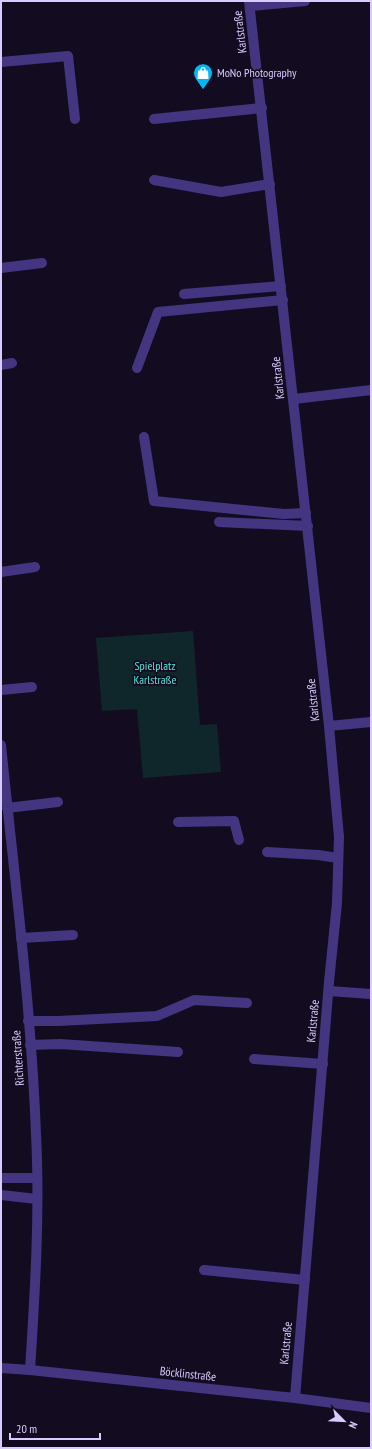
<svg xmlns="http://www.w3.org/2000/svg" width="372" height="1449" viewBox="0 0 372 1449" font-family="'PT Sans Narrow',sans-serif">
  <rect width="100%" height="100%" fill="#130c20"/>
  <!-- green -->
  <polygon fill="#0f272a" points="193,631 200,725 217,724 221,772 143,778 137,709 102,711 96,638"/>
  <g fill="none" stroke-linecap="round" stroke-linejoin="round">
    <!-- lane -->
    <g stroke="#443581" stroke-width="10">
      <polyline points="1,62 68,56 75,119"/>
      <polyline points="154,119 262,108"/>
      <polyline points="154,180 221,192 270,184"/>
      <polyline points="1,268 42,263"/>
      <polyline points="184,294 281,286"/>
      <polyline points="1,365 12,363"/>
      <polyline points="137,368 158,312 283,300"/>
      <polyline points="294,399 371,390"/>
      <polyline points="144,437 154,501 284,514 306,513"/>
      <polyline points="219,522 308,526"/>
      <polyline points="1,572 35,567"/>
      <polyline points="1,690 32,687"/>
      <polyline points="7,808 58,802"/>
      <polyline points="178,822 234,821 239,840"/>
      <polyline points="267,852 318,855 338,858"/>
      <polyline points="21,938 73,935"/>
      <polyline points="329,991 371,994"/>
      <polyline points="28,1021 58,1021 157,1016 194,1000 247,1003"/>
      <polyline points="30,1045 60,1044 178,1052"/>
      <polyline points="254,1059 323,1064"/>
      <polyline points="1,1178 37,1178"/>
      <polyline points="1,1195 37,1199"/>
      <polyline points="204,1270 305,1280"/>
    </g>
    <!-- street -->
    <g stroke="#443581" stroke-width="10">
      <polyline points="249,1 329,726 339,837 337,903 329,982 295,1398"/>
      <polyline points="250,6 305,1"/>
      <polyline points="329,726 371,722"/>
      <path d="M1 745C14 874 31 1004 36 1134 40 1213 35 1292 30 1370"/>
      <polyline points="1,1368 30,1370 295,1398 371,1408"/>
    </g>
  </g>
  <!-- icons -->
  <defs>
    <symbol id="shop-pin" viewBox="-11 -11 22 30"><path d="M0 17L-7.5 6A9.5 9.5 0 1 1 7.5 6Z" fill="#00b7f6" stroke="#130c20"/><path d="M-5-2.5h2.3a2.7 3.5 0 0 1 5.4 0H5L5.5 6h-11ZM-1.5-2.5h3a1.5 2.3 0 0 0-3 0Z" fill="#fff"/></symbol>
  </defs>
  <g fill-rule="evenodd">
    <use href="#shop-pin" x="192" y="62" width="22" height="30"/>
  </g>
  <g text-anchor="middle" stroke-width="3.5" stroke-linejoin="round" paint-order="stroke">
    <!-- street labels -->
    <g font-size="12" fill="#d9cbff" stroke="#130c20">
      <text transform="translate(240 32) rotate(-97)" y="4">Karlstraße</text>
      <text transform="translate(278 378) rotate(-96)" y="4">Karlstraße</text>
      <text transform="translate(313 700) rotate(-96)" y="4">Karlstraße</text>
      <text transform="translate(313 1021) rotate(-85)" y="4">Karlstraße</text>
      <text transform="translate(18 1058) rotate(-94)" y="4">Richterstraße</text>
      <text transform="translate(286 1343) rotate(-85)" y="4">Karlstraße</text>
      <text transform="translate(188 1374) rotate(6)" y="4">Böcklinstraße</text>
    </g>
    <!-- poi labels -->
    <g font-size="12" fill="#d9cbff" stroke="#130c20" text-anchor="start">
      <text x="217" y="77">MoNo Photography</text>
    </g>
    <!-- park labels -->
    <g font-size="12" fill="#53e3d6" stroke="#130c20">
      <text x="155" y="670">Spielplatz<tspan x="155" dy="14">Karlstraße</tspan></text>
    </g>
  </g>
  <!-- border -->
  <rect width="372" height="1449" fill="none" stroke="#d9cbff" stroke-width="4"/>
  <!-- north arrow -->
  <g transform="translate(344 1421) rotate(114)" stroke="#130c20" stroke-width="3" paint-order="stroke">
  <path d="M0-3L7 15L0 10L-7 15Z" fill="#d9cbff"/>
  <text y="-6" font-size="11" font-weight="bold" text-anchor="middle" fill="#d9cbff">N</text>
  </g>
  <!-- scale -->
  <path d="M10 1433v6h90v-6" fill="none" stroke="#d9cbff" stroke-width="2"/>
  <text x="16" y="1433" font-size="12" fill="#d9cbff" stroke="#130c20" stroke-width="3" paint-order="stroke">20 m</text>
</svg>
